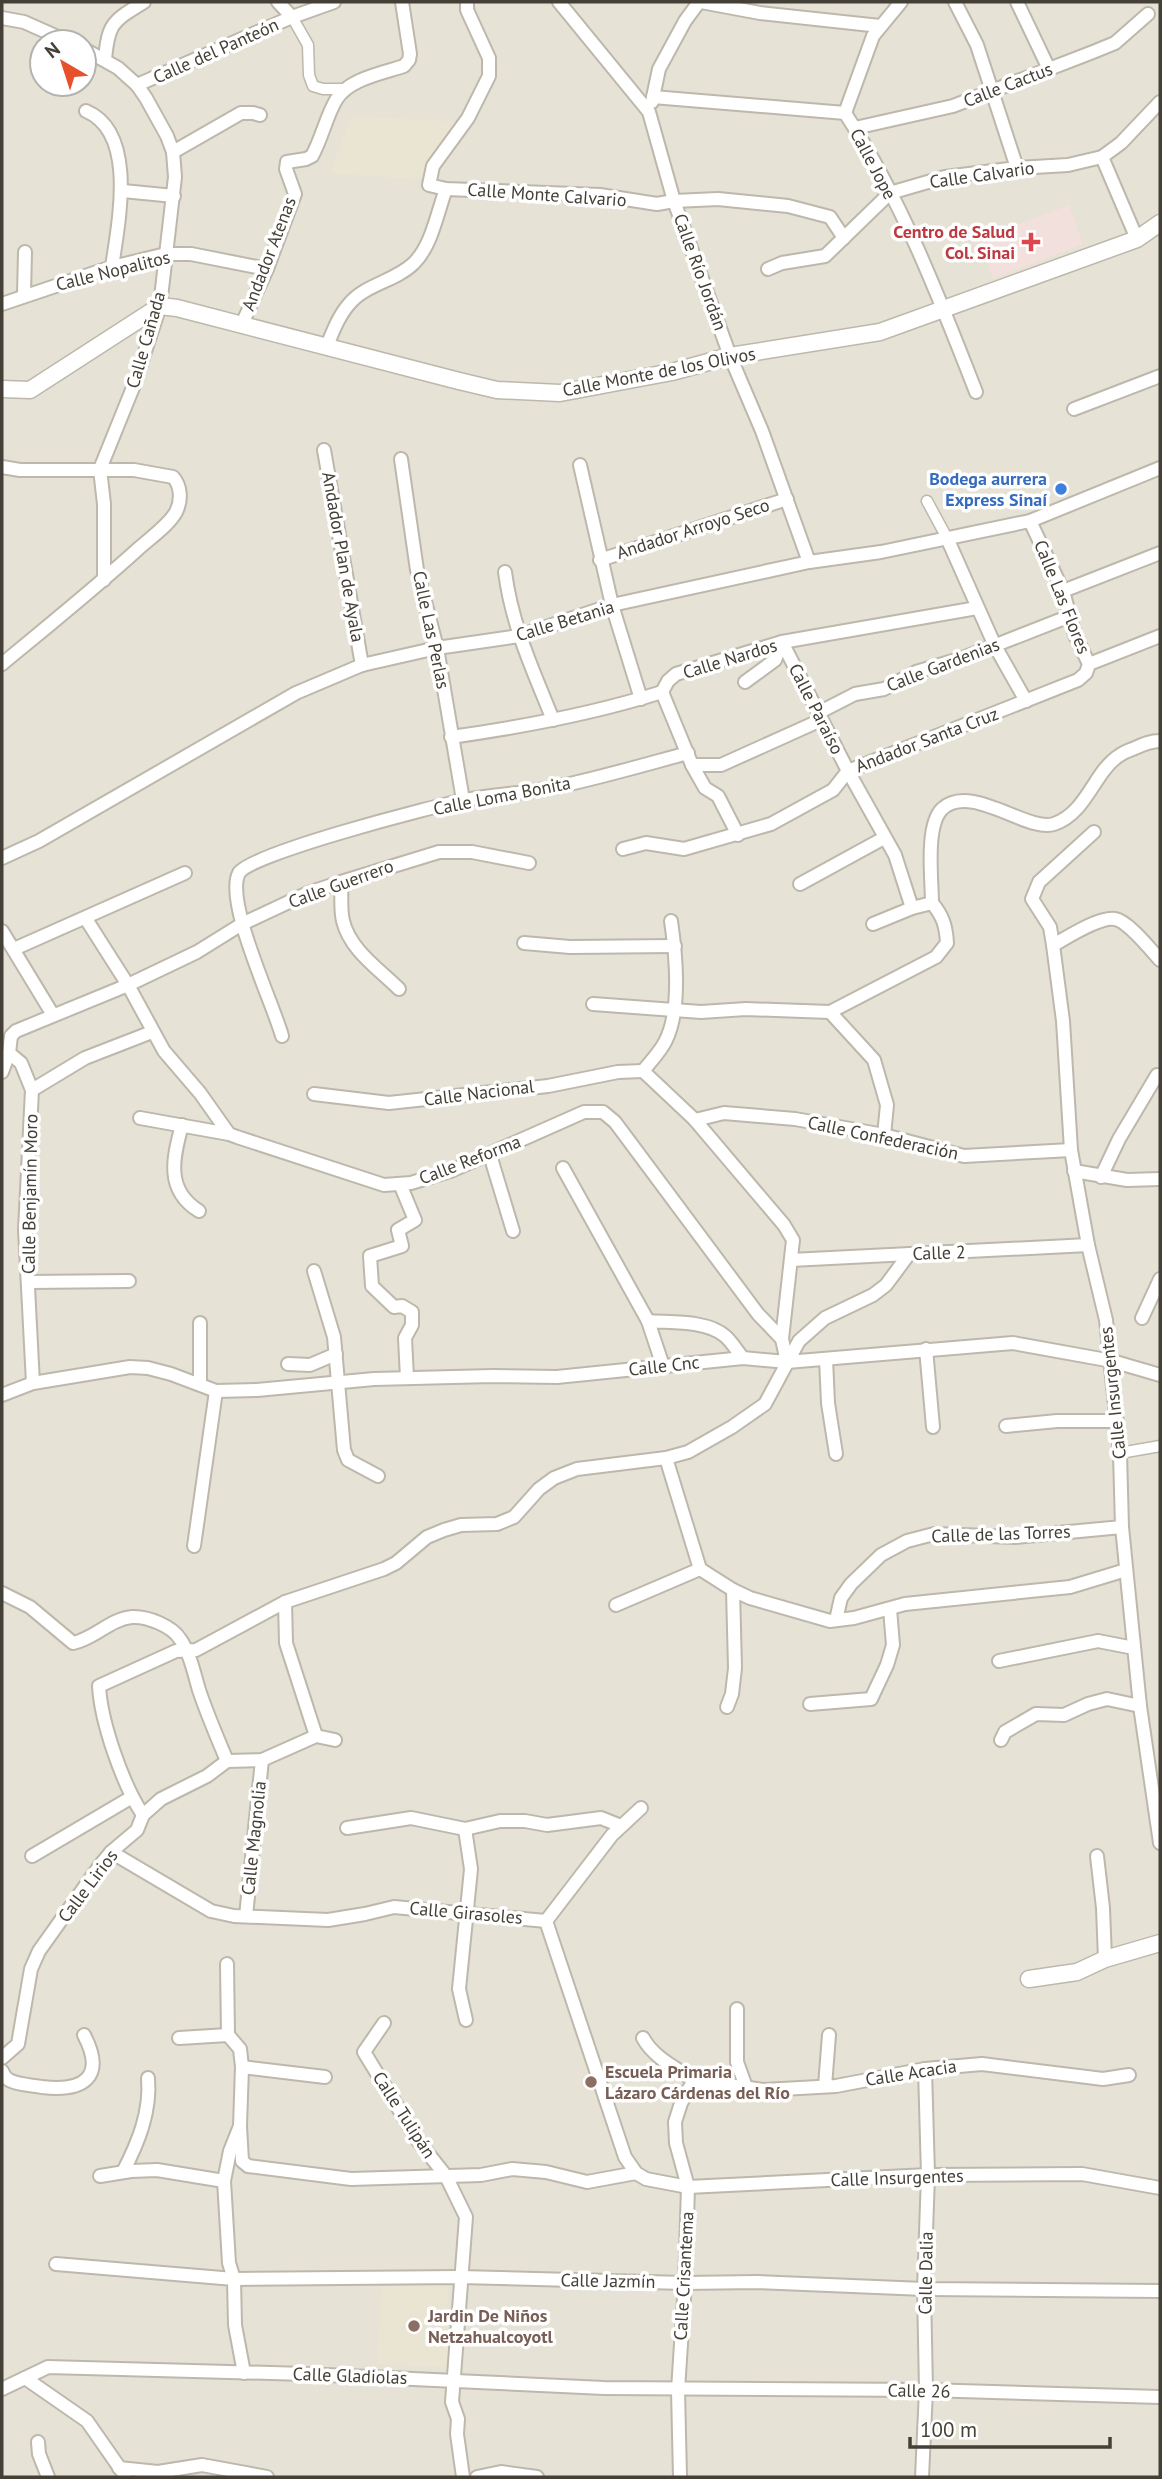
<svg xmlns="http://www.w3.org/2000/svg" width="1162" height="2479" viewBox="0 0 1162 2479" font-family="'PT Sans',sans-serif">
  <rect width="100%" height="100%" fill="#f2f0e8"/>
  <!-- residential -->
  <path fill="#e6e2d6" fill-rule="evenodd" d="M2 2H1160V2477H2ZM42 42H84V84H42Z"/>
  <!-- education -->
  <g fill="#eae5d3">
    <polygon points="351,116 366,117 457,122 427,180 330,173"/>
    <polygon points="448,2285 448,2367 378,2364 381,2287"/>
  </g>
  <!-- medical -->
  <polygon fill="#f2e0dc" points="1069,205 1083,244 993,279 978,240"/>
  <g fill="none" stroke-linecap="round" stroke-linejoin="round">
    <defs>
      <g id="pedestrian">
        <polyline points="292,17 308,45 309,75 313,86 323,89 345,89"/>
        <polyline points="927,501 947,538"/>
        <polyline points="1120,1453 1160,1446"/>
      </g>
      <g id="minor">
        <polyline points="278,2 292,17"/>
        <polyline points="467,2 467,10 489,58 489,76 468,118 433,166 429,185 446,189 600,195 657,204 674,201 718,199 788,206 830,217 844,238"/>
        <polyline points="559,2 649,112 674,201 730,356 762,431 809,562"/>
        <polyline points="701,2 760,13 880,26"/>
        <polyline points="955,2 977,45 1017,168"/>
        <polyline points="1017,2 1049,69"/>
        <polyline points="2,18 24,22 69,42"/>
        <polyline points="84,49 118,68 137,85 146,98 167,136 173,152 175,177 160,306 134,385 100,469 104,504 104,580"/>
        <path d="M105 60C108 23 113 21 144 2"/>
        <polyline points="137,85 292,17 334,2"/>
        <path d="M653 97 845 113C901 199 939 297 976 392"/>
        <polyline points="652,102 659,69 685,21 699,2"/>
        <path d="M86 111C138 133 118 224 112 267"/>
        <polyline points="845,113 873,36 901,2"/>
        <polyline points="855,128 953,106 1093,52 1115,43 1148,14"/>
        <polyline points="173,152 241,113 253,113 260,115"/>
        <polyline points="1102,157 1137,239"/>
        <polyline points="123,191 174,196"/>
        <polyline points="768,269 782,263 825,256 890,193 945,177 1017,168 1068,165 1102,157 1121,143 1160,102"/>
        <polyline points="24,295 25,252"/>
        <polyline points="2,304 112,267 166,254 191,254 267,269"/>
        <path d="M242 324 267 269 295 194 286 169 287 162 306 159 312 156C322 138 326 117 336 100 348 79 383 73 404 66L409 60 410 54 402 2"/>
        <path d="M327 346C333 331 339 315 350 303 366 284 396 281 414 263 432 245 437 213 446 189"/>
        <polyline points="1074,409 1160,376"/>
        <polyline points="324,450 362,665"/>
        <polyline points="401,459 417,570 437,648 463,800"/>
        <polyline points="580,465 612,605 641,699"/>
        <path d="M2 467 20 470H134L173 477C181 486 182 500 176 512 168 526 150 538 138 549 94 589 48 626 2 664"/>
        <polyline points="947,538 995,646 1026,701"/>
        <polyline points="600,560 787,499"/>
        <path d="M505 572C512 626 533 670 553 720"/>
        <polyline points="1063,591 1160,553"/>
        <polyline points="782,642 848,771 895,855 912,908"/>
        <polyline points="1089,664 1160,636"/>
        <polyline points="745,682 775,660 782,642"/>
        <polyline points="662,692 692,765 705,788 718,796 738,835"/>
        <polyline points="818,713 855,694 884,689 916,672 963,658 1070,616"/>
        <path d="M451 737C522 727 593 714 662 692L668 681 676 674 782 642 977 608"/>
        <polyline points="692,765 721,765 821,720"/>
        <polyline points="1094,832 1039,882 1032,899 1050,927 1053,945 1063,1021 1071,1150 1088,1245 1106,1320 1120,1453 1122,1527 1140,1706 1160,1843"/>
        <polyline points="623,849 646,843 684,849 771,824 833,790 848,771 1078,680 1086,673 1089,664 1075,635 1063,591 1030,521"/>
        <polyline points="2,858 39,841 296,693 362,665 437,648 519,636 612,605 809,562 881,552 1030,521 1160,468"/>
        <path d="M341 882C342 894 340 909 343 921 350 950 379 969 399 989"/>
        <polyline points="800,884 884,838"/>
        <polyline points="86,919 128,985 164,1051 200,1093 229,1134 237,1137 384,1185 411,1183 453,1170 584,1112 603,1112 615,1122 758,1314 782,1339"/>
        <polyline points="873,924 912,908 932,903"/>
        <polyline points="2,931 53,1015"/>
        <polyline points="524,943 570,947 675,946"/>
        <path d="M1053 945C1068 937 1100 916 1115 919 1128 921 1151 950 1160 960"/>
        <polyline points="14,949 185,873"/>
        <path d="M593 1004 701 1012 746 1009 830 1012 936 957 947 943C946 926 943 916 932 903 932 880 925 826 942 809 971 782 1028 833 1054 824 1087 813 1094 771 1120 755 1124 752 1130 750 1135 748 1144 744 1151 741 1160 741"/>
        <polyline points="830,1012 874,1060 887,1105 884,1135"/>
        <path d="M282 1036C273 1003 224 901 239 873 249 854 434 806 465 800 498 794 532 793 565 785 606 776 647 764 688 753"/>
        <polyline points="9,1053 21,1063 32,1090 25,1230 33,1383"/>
        <polyline points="643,1071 695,1120 784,1225 793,1240 782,1339 787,1362"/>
        <path d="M643 1071C651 1061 661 1051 666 1040 681 1009 676 955 671 921"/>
        <polyline points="2,1072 9,1053 11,1036 16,1031 128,985 197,952 242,924 308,893 341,882 439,852 472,852 529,863"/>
        <polyline points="32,1090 85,1058 152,1032"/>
        <polyline points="314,1094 389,1103 548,1086 618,1072 643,1071"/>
        <polyline points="140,1118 229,1134"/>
        <polyline points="695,1120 724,1113 795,1119 884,1135 964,1156 1071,1150"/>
        <path d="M182 1125C173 1158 165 1190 199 1211"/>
        <polyline points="490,1155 513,1231"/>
        <polyline points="563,1168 648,1321 663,1366"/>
        <polyline points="1074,1171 1127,1180 1160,1179"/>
        <polyline points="1101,1177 1119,1139 1157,1075"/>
        <polyline points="400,1184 415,1220 398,1230 402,1246 370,1256 372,1286 394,1307 402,1306 412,1312 412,1325 405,1338 407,1378"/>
        <polyline points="791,1260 1088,1245"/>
        <polyline points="314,1271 334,1337 344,1450 348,1460 378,1476"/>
        <polyline points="28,1282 129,1281"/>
        <polyline points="1142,1318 1160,1279"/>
        <path d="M648 1321C671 1323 707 1320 725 1336 732 1342 737 1351 743 1358"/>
        <polyline points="200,1323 200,1383"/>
        <polyline points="926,1349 933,1427"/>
        <polyline points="826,1359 828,1403 836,1454"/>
        <polyline points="288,1364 310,1365 336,1354"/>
        <polyline points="2,1395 33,1383 130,1367 148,1368 171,1374 216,1391 257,1390 374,1379 493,1376 557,1377 743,1358 787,1362 1013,1343 1112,1361 1160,1375"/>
        <polyline points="1006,1426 1057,1421 1116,1421"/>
        <polyline points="666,1458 700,1569"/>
        <polyline points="194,1546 216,1391"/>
        <polyline points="700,1569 733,1590 735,1668 732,1694 727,1707"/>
        <polyline points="733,1590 750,1598 830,1621 854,1618 905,1604 1070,1587 1126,1570"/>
        <path d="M2 1593 30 1607 73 1643C94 1639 110 1619 132 1617 147 1616 172 1626 180 1639 190 1653 194 1673 199 1690 207 1714 217 1737 227 1761L262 1760 316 1736 335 1740"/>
        <polyline points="285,1602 286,1643 316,1736"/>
        <polyline points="616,1605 700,1569"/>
        <polyline points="836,1620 841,1598 851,1584 881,1555 907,1541 934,1534 1015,1537 1122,1527"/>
        <polyline points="999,1661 1098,1641 1134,1648"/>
        <polyline points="810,1704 871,1699 887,1665 893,1645 890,1609"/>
        <polyline points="1001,1740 1005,1732 1036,1714 1064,1715 1088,1704 1107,1699 1140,1706"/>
        <path d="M143 1815C123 1785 101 1723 99 1686L176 1651 196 1650 285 1602 384 1569 396 1563 427 1537 444 1530 461 1525 497 1524 514 1517 539 1489 554 1478 577 1469 666 1458 688 1452 732 1427 765 1404 799 1341 825 1318 873 1295 886 1285 909 1254"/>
        <polyline points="347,1828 411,1818 465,1829 500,1821 525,1821 547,1825 601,1818 621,1826"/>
        <polyline points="465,1829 471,1869 459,1989 466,2020"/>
        <polyline points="111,1852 211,1911 234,1916 328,1920 365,1914 394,1907 546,1921"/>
        <polyline points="32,1856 132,1797"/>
        <polyline points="1097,1856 1103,1908 1105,1959"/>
        <polyline points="246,1916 262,1760"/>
        <polyline points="546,1921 625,2157 636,2173 646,2179 688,2187 928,2175 1082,2174 1160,2188"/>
        <polyline points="546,1921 612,1835 641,1808"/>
        <polyline points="227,1964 228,2035"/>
        <polyline points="737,2009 737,2062 746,2087"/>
        <polyline points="384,2023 364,2052 419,2142 446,2176 466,2217 452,2402 458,2419 457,2434 463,2477"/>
        <polyline points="228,2035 240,2049 242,2067 240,2126 230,2151 224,2181 229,2263 234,2279 235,2325 244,2373"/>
        <polyline points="179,2038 228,2035"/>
        <path d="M643 2038C654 2058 676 2068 694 2080"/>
        <polyline points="2,2058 18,2044 31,1969 39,1951 101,1864 111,1852 137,1830 143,1815 161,1799 207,1776 227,1761"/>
        <polyline points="242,2067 325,2077"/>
        <path d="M2 2071C4 2075 4 2077 9 2080 18 2085 31 2085 42 2087 84 2092 106 2077 84 2035"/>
        <polyline points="694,2080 764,2090 836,2086 925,2069 982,2064 1103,2079 1129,2075"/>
        <polyline points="825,2086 829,2035"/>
        <polyline points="240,2126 242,2161 248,2166 351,2179 481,2175 512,2169 546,2172 587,2182 636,2173"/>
        <path d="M123 2172C138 2143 151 2112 148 2078"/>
        <polyline points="100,2176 131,2171 157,2170 224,2181"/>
        <polyline points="56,2264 234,2279 460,2277 685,2283 756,2282 924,2289 1160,2291"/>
        <polyline points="25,2378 87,2421 126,2477"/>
        <polyline points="2,2389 48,2367 305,2374 604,2388 926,2390 1160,2397"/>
        <polyline points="38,2442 39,2454 48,2477"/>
        <polyline points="119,2468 158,2472 202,2465 267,2477"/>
        <polyline points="477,2477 501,2472 537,2477"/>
        <polyline points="680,2477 678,2390 685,2283 688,2187 676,2143 675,2122 681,2103 694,2080"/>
        <polyline points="922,2477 926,2390 924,2289 928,2175 925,2069"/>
      </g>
      <g id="tertiary">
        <polyline points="2,389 30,390 160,306 177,308 459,381 497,390 560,393 672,372 730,356 880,332 1137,239 1160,223"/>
        <polyline points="1029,1979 1077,1972 1105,1959 1160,1943"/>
      </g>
    </defs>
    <!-- pedestrian casing -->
    <use href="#pedestrian" stroke="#bdb8ab" stroke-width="13"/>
    <!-- minor casing -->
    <use href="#minor" stroke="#bdb8ab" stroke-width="16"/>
    <!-- tertiary casing -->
    <use href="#tertiary" stroke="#bdb8ab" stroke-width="19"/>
    <!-- pedestrian -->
    <use href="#pedestrian" stroke="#fff" stroke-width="10"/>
    <!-- minor -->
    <use href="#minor" stroke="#fff" stroke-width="12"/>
    <!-- tertiary -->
    <use href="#tertiary" stroke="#fff" stroke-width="16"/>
  </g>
  <!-- markers -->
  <path fill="#e0444e" stroke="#fff" stroke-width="2.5" d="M1027.5 231.5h7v7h7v7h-7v7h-7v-7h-7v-7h7z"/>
  <circle fill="#3f7fe0" stroke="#fff" stroke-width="2.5" cx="1061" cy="489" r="7"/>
  <g fill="#8d6e63" stroke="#fff" stroke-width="2.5">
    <circle cx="591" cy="2082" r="7"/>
    <circle cx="414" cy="2326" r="7"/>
  </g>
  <g text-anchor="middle" stroke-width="7" stroke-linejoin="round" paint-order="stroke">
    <!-- street labels -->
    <g font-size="18" fill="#454037" stroke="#fff">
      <text transform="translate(216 51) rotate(-24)" y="6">Calle del Panteón</text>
      <text transform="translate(1008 85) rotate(-21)" y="6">Calle Cactus</text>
      <text transform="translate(873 164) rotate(62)" y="6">Calle Jope</text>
      <text transform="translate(982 175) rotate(-8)" y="6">Calle Calvario</text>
      <text transform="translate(547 195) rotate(4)" y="6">Calle Monte Calvario</text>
      <text transform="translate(269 254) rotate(-69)" y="6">Andador Atenas</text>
      <text transform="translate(113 271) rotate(-14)" y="6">Calle Nopalitos</text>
      <text transform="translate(700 272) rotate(70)" y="6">Calle Río Jordán</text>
      <text transform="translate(146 340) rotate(-74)" y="6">Calle Cañada</text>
      <text transform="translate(659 372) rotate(-11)" y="6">Calle Monte de los Olivos</text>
      <text transform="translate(693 529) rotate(-18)" y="6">Andador Arroyo Seco</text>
      <text transform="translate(343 557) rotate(80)" y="6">Andador Plan de Ayala</text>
      <text transform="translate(1062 597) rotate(68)" y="6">Calle Las Flores</text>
      <text transform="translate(565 621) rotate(-17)" y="6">Calle Betania</text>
      <text transform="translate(431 630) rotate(78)" y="6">Calle Las Perlas</text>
      <text transform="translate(730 659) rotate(-17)" y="6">Calle Nardos</text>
      <text transform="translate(943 665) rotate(-21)" y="6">Calle Gardenias</text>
      <text transform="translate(816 709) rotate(63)" y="6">Calle Paraíso</text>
      <text transform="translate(927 740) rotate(-21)" y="6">Andador Santa Cruz</text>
      <text transform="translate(502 796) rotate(-11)" y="6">Calle Loma Bonita</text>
      <text transform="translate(341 884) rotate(-20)" y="6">Calle Guerrero</text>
      <text transform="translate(479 1093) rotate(-7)" y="6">Calle Nacional</text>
      <text transform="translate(883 1138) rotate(12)" y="6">Calle Confederación</text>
      <text transform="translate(470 1160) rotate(-21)" y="6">Calle Reforma</text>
      <text transform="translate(30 1194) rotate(-89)" y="6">Calle Benjamín Moro</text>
      <text transform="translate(939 1253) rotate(-2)" y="6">Calle 2</text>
      <text transform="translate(664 1366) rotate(-6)" y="6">Calle Cnc</text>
      <text transform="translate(1113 1393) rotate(-96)" y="6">Calle Insurgentes</text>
      <text transform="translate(1001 1534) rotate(-2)" y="6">Calle de las Torres</text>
      <text transform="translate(254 1838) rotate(-84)" y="6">Calle Magnolia</text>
      <text transform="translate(88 1886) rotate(-53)" y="6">Calle Lirios</text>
      <text transform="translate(466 1913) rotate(5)" y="6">Calle Girasoles</text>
      <text transform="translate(911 2073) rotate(-9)" y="6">Calle Acacia</text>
      <text transform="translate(404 2115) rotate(57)" y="6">Calle Tulipán</text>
      <text transform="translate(897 2178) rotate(-2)" y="6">Calle Insurgentes</text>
      <text transform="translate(926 2273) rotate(-89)" y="6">Calle Dalia</text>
      <text transform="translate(684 2276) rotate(-87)" y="6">Calle Crisantema</text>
      <text transform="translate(608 2281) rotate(1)" y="6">Calle Jazmín</text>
      <text transform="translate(350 2376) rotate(2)" y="6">Calle Gladiolas</text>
      <text transform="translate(919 2391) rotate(1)" y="6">Calle 26</text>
    </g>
    <!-- health labels -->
    <g font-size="18" font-weight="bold" fill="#be3a42" stroke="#fff" text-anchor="end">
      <text x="1015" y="238">Centro de Salud<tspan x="1015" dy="21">Col. Sinai</tspan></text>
    </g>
    <!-- shop labels -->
    <g font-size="18" font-weight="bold" fill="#366cbe" stroke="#fff" text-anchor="end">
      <text x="1047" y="485">Bodega aurrera<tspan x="1047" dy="21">Express Sinaí</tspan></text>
    </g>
    <!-- education labels -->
    <g font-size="18" font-weight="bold" fill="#785e54" stroke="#fff" text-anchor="start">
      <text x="605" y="2078">Escuela Primaria<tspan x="605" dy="21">Lázaro Cárdenas del Río</tspan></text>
      <text x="428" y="2322">Jardin De Niños<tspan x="428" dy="21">Netzahualcoyotl</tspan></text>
    </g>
  </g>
  <!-- border -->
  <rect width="1162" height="2479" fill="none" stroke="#454037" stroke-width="7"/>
  <!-- north arrow -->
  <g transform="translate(63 63) rotate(321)"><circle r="33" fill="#ffffff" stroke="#b5b3af" stroke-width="2"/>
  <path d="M0-5L12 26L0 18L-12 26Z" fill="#e6512b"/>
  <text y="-10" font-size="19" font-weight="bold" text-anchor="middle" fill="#454037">N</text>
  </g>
  <!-- scale -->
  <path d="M910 2437v10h200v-10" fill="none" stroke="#454037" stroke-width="3.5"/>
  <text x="920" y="2437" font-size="21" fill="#454037" stroke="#ffffff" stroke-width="5" paint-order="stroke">100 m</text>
</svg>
